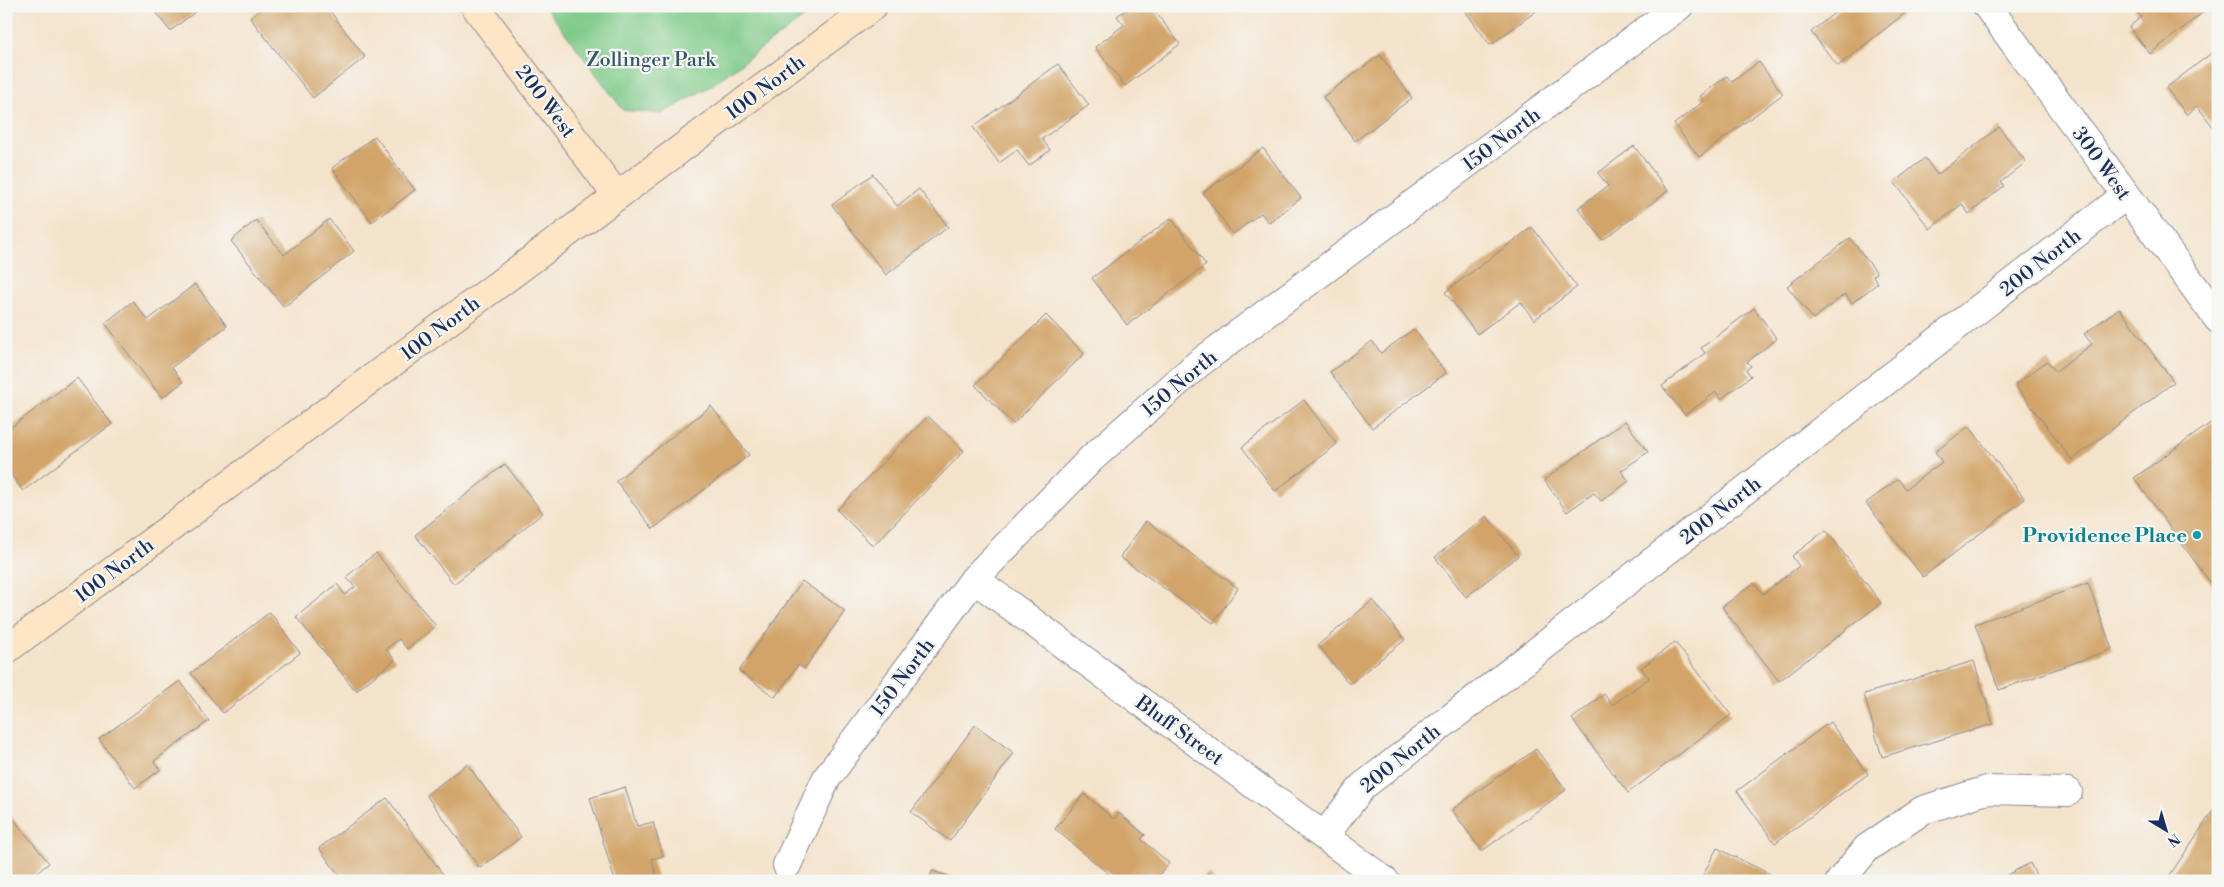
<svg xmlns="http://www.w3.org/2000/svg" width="2224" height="887" viewBox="0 0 2224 887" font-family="'Libre Bodoni',serif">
  <rect width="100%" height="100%" fill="#f6f6f2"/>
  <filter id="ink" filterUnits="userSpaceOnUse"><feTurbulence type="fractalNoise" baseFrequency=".02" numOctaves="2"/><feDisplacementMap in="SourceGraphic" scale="10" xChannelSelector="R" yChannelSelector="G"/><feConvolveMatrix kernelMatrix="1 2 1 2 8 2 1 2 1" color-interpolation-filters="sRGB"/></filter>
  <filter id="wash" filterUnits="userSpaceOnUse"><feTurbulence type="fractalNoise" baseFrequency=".0096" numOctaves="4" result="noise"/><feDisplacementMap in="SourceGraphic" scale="20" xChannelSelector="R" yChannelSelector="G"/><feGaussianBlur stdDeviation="1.12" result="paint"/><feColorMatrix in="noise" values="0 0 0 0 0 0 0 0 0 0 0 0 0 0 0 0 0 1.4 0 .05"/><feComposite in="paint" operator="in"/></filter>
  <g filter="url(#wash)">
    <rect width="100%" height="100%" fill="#f4e3cb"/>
    <!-- green -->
    <polygon fill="#7fcb89" stroke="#4d7d74" points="545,6 819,6 712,85 662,114 623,110"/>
    <g id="blocks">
      <!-- building -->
      <g fill="#d2a469">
        <polygon points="151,6 203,6 170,31"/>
        <polygon points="264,6 326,6 365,57 313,98 250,18"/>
        <polygon points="1131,6 1151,6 1180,44 1125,86 1095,47 1124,25 1117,16"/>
        <polygon points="1471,6 1543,6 1490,45 1465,11"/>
        <polygon points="1843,6 1900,6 1905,13 1838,66 1811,32"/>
        <polygon points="2133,6 2211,6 2150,54 2129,27 2141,17"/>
        <polygon points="2218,48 2218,133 2197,106 2187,115 2166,88"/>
        <polygon points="1380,55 1412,98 1355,141 1323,97"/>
        <polygon points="1759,62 1783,94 1699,157 1674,124 1704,101 1700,96 1727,76 1732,82"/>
        <polygon points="1058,64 1089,105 1042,139 1050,150 1029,166 1017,150 999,163 973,127"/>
        <polygon points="1999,127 2026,162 2001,182 2004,186 1969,214 1962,204 1930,229 1894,182 1925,158 1937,175"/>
        <polygon points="375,136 415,190 372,222 332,168"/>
        <polygon points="1634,146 1668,191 1603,240 1578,208 1608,186 1598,173"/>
        <polygon points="1263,148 1301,198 1269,223 1261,213 1233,234 1203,193"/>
        <polygon points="873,174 897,206 919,189 948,227 886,275 832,205"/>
        <polygon points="1171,218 1206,265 1127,325 1092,278"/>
        <polygon points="329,219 354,251 284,307 231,241 256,220 284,255"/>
        <polygon points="1532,227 1577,287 1534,320 1521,302 1477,334 1445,292"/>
        <polygon points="1850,238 1877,273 1873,276 1878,283 1852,303 1845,294 1813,319 1787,286"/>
        <polygon points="195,284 227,326 172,367 183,382 162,398 105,323 133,301 148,320"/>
        <polygon points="1754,308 1777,339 1747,362 1751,366 1746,370 1751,376 1721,399 1716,392 1685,415 1662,386 1705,353 1701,348"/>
        <polygon points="2119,308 2174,382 2072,460 2015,385 2047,361 2056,372 2092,344 2084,334"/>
        <polygon points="1046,315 1084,354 1013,424 975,385"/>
        <polygon points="1414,329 1446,373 1372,428 1330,372 1372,341 1381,353"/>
        <polygon points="77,378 112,424 23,491 6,468 6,431"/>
        <polygon points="1304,400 1337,444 1275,491 1242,447"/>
        <polygon points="711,406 749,455 653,529 616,481"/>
        <polygon points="928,416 964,451 873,546 837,510"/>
        <polygon points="1625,421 1648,452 1621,471 1629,481 1601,501 1594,493 1567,512 1544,480"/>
        <polygon points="2212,422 2218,430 2218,593 2134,478"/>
        <polygon points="1969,426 2025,499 1923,577 1866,503 1898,479 1906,489 1942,462 1935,452"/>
        <polygon points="505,464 543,513 454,584 415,535"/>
        <polygon points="1487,516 1518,556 1466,597 1435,557"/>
        <polygon points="1146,521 1238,588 1213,623 1120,557"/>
        <polygon points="1826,530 1881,603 1779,681 1722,607 1754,583 1763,594 1799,566 1792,556"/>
        <polygon points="376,553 436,626 407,649 399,639 386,649 395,660 356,691 296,617 337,584 345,595 355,587 346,577"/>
        <polygon points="802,581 845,611 804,669 798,665 775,697 739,671"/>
        <polygon points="2088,583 2112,649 1999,690 1975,624"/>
        <polygon points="1373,600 1405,640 1349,684 1318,645"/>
        <polygon points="270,612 300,653 223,713 191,673"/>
        <polygon points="1675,642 1731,715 1628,793 1572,719 1604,694 1612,705 1649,678 1641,668"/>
        <polygon points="1974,661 1993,724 1882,757 1864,694"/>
        <polygon points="180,681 209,721 154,761 160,770 135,788 99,739"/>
        <polygon points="1830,722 1868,774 1775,843 1737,791"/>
        <polygon points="975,725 1014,753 950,841 911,812"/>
        <polygon points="1536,749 1566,790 1482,851 1452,810"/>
        <polygon points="467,764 521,837 480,868 426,795"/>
        <polygon points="625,787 637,826 653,822 663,856 652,859 658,881 615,881 590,798"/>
        <polygon points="1084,794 1114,819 1119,813 1145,835 1141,839 1169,863 1154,881 1117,881 1055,829"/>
        <polygon points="387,798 448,881 343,881 319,848"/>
        <polygon points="2218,803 2218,881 2166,881"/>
        <polygon points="8,812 49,863 27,881 6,881"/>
        <polygon points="1717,848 1770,874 1767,881 1700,881"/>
        <polygon points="2030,863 2039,881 1995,881"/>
        <polygon points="932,871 961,880 961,881 929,881"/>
        <polygon points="1208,873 1216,881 1200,881"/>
      </g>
    </g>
  </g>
  <g filter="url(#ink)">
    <use href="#blocks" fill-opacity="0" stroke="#888994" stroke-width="1"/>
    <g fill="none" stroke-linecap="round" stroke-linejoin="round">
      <defs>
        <g id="street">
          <polyline points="1987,6 2218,319"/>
          <polyline points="974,579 1385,881"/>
          <polyline points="1324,836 1363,786 2126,195"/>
          <polyline points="787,865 826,779 974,579 1092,458 1198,364 1679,6"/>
          <polyline points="1840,881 1867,848 1923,810 1987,790 2068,792"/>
        </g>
        <g id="secondary">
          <polyline points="475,6 617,196"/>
          <polyline points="6,650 873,6"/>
        </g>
      </defs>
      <!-- street casing -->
      <use href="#street" stroke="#888994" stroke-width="30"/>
      <!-- secondary casing -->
      <use href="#secondary" stroke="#888994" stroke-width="30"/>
      <!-- street -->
      <use href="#street" stroke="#fff" stroke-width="28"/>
      <!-- secondary -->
      <use href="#secondary" stroke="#fde5c5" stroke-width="28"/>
    </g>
  </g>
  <!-- markers -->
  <circle fill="#0f9aa8" stroke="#f6f6f2" stroke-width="2" cx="2197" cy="535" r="5"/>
  <g text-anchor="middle" stroke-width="4.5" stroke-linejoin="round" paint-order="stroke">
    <!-- park labels -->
    <g font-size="20" fill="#345669" stroke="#f6f6f2">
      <text x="651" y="66">Zollinger Park</text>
    </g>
    <!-- street labels -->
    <g font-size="20" fill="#1b2f5e" stroke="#f6f6f2">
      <text transform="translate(765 87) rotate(-37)" y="7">100 North</text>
      <text transform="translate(546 101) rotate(53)" y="7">200 West</text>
      <text transform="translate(1501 139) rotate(-37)" y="7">150 North</text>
      <text transform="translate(2102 163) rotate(54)" y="7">300 West</text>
      <text transform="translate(2040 262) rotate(-38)" y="7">200 North</text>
      <text transform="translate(440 328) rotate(-37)" y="7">100 North</text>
      <text transform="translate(1179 383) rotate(-40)" y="7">150 North</text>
      <text transform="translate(1720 510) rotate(-38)" y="7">200 North</text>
      <text transform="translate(114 570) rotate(-37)" y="7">100 North</text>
      <text transform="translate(902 677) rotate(-53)" y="7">150 North</text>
      <text transform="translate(1180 730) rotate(36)" y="7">Bluff Street</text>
      <text transform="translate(1400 758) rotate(-39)" y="7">200 North</text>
    </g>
    <!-- culture labels -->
    <g font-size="20" font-weight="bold" fill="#0d838f" stroke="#f6f6f2" text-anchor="end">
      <text x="2187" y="542">Providence Place</text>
    </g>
  </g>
  <!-- margin -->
  <rect width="2224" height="887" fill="none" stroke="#f6f6f2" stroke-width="25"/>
  <!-- north arrow -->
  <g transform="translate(2166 830) rotate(142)" stroke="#f6f6f2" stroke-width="4" paint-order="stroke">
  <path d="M0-4L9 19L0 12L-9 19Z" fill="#1b2f5e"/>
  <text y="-8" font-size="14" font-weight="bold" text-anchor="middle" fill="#1b2f5e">N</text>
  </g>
</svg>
